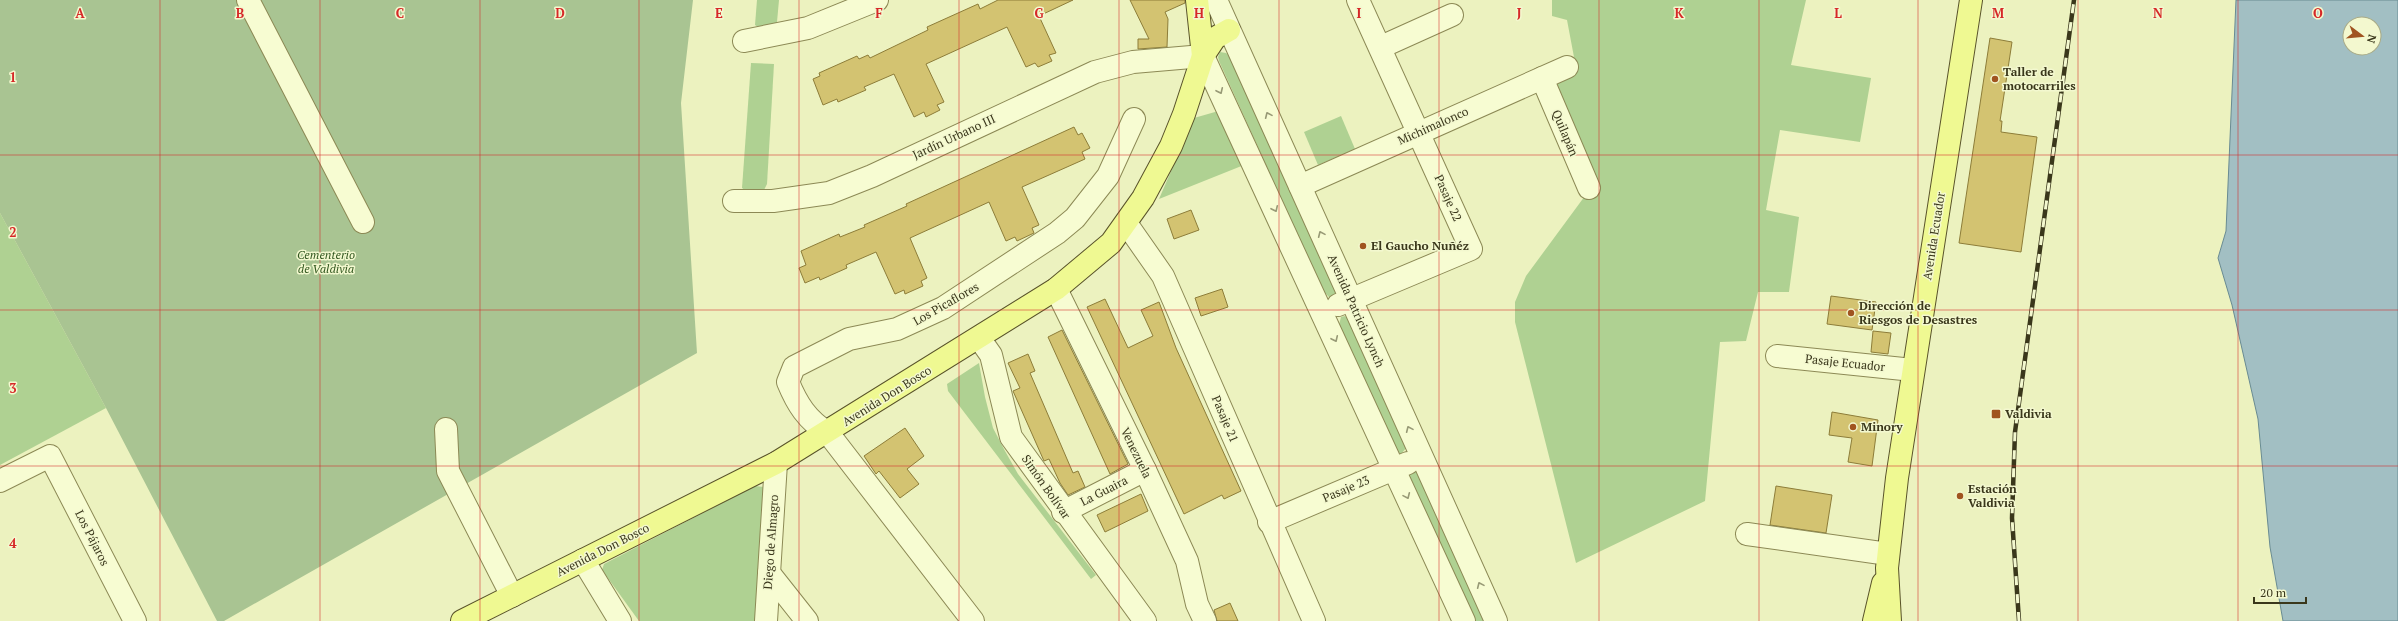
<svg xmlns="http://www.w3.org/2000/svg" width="2398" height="621" viewBox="0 0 2398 621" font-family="'PT Serif',serif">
  <rect width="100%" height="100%" fill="#ecf2bf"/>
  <!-- green -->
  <g fill="#afd192">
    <polygon points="757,0 779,0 777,22 775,25 758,27 755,25"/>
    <polygon points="1552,0 1806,0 1791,65 1871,78 1860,142 1780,130 1766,210 1799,217 1789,292 1758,292 1746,341 1720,342 1705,501 1576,563 1515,322 1515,302 1526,276 1593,185 1551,81 1577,73 1567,20 1552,16"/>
    <polygon points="1220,52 1226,53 1231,57 1336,290 1336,297 1331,299 1323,291 1219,61 1218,57"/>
    <polygon points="751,63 774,64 767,184 763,192 749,193 742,188"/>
    <polygon points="1222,110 1244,165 1159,199 1194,118"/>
    <polygon points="1341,116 1355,149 1318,165 1304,132"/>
    <polygon points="0,213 106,408 0,465"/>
    <polygon points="1345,316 1350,321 1407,447 1401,454 1396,451 1339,325 1341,317"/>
    <polygon points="979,363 985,397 993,428 1005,451 1018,474 1096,575 1091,579 948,391 947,384"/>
    <polygon points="1415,470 1419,474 1486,621 1473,621 1407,476"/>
    <polygon points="755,486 764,487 758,621 639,621 602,570 604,564"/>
  </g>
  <!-- cemetery -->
  <polygon fill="#a9c492" points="0,0 693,0 681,103 697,353 224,621 217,621 106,408 0,213"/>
  <!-- water -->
  <path fill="#a2bfc3" stroke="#698b92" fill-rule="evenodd" d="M2236 0H2398V621H2283L2270 547 2258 419 2232 305 2218 258 2226 231ZM2350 24H2374V48H2350Z"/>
  <!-- building -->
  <g fill="#d3c371" stroke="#8d7d39">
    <polygon points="998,0 1073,0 1039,16 1056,53 1049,55 1052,61 1038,67 1035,63 1026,67 1007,27 926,64 944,102 937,105 940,110 926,117 924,112 914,117 894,74 864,87 866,90 838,102 837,99 823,105 813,79 820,76 819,73 857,56 859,59 868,55 870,58 928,30 927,27 978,4 980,9"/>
    <polygon points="1130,0 1185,0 1185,3 1165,12 1168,19 1167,47 1138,49 1138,39 1149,39"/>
    <polygon points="1990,38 2012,42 2000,121 2002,121 2001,132 2037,137 2021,252 1959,243"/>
    <polygon points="1074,127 1078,135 1082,133 1090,148 1082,152 1085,159 1022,187 1039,225 1032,228 1034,233 1017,241 1015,237 1006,241 989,202 910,238 927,278 921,281 923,286 905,294 904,290 895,294 876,252 846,265 847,268 820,280 819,277 805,283 799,268 806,265 801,251 839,234 840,237 865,227 864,225 907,206 906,204"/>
    <polygon points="1191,210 1199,230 1174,239 1167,219"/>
    <polygon points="1222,289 1228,307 1201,316 1195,298"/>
    <polygon points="1831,296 1876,302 1872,330 1827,324"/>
    <polygon points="1105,299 1128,348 1153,336 1141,310 1159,302 1176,348 1241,491 1224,499 1222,495 1184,514 1087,307"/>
    <polygon points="1062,330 1128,464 1110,474 1048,337"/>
    <polygon points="1873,331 1891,333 1888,354 1871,352"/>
    <polygon points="1028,354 1035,371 1030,373 1073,473 1078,471 1085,487 1068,495 1060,483 1049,459 1044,461 1013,391 1020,388 1008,363"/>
    <polygon points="1832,412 1878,420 1872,466 1848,462 1852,438 1829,435"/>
    <polygon points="905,428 924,456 907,469 919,484 900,498 879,471 876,474 864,456"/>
    <polygon points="1776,486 1832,495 1826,533 1770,525"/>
    <polygon points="1141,494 1148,511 1105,532 1097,515"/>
    <polygon points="1230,603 1238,621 1217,621 1214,610"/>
  </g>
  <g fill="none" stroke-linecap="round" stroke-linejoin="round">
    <defs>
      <g id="minor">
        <polyline points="248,0 363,222"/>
        <polyline points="1216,0 1496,621"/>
        <polyline points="744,41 808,28 877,0"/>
        <polyline points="1381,47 1452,15"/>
        <polyline points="1542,78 1589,188"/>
        <polyline points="1300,186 1567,67"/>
        <polyline points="734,201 773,201 829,193 872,176 1095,72 1133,62 1203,56 1464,621"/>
        <polyline points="1126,223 1163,276 1314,621"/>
        <polyline points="1056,289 1145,470 1187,561 1197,604 1205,621"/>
        <polyline points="1338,305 1471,249 1358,0"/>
        <polyline points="979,338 991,355 1011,437 1145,621"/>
        <polyline points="1777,356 1913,370"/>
        <polyline points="446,429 448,471 512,596"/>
        <polyline points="0,481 50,456 135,621"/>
        <polyline points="1063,512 1145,470"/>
        <polyline points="1269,522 1408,463"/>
        <polyline points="1747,534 1888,554"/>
        <polyline points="583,560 620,621"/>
        <polyline points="769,573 807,621"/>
        <polyline points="766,621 776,463"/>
        <path d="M973 621 828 433C807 420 797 404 788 382L794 367 849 339 897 329 943 308 1057 233 1075 218 1108 176 1134 119"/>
      </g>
      <g id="major">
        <polyline points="1197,0 1203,56"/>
        <polyline points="462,621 776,463 1056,289 1111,243 1143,198 1171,146 1184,114 1203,56 1215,38 1229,30"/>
        <polyline points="1874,621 1883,583"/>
        <polyline points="1890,621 1887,568 1897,478 1971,0"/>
      </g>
    </defs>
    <!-- minor casing -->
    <use href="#minor" stroke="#8c8955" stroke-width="24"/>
    <!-- major casing -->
    <use href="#major" stroke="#59532a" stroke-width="24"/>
    <!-- minor -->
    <use href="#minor" stroke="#f7fcd2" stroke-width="22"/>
    <!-- major -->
    <use href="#major" stroke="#eff992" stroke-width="22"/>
    <defs>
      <polyline id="rail" points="2019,621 2012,518 2015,432 2074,0"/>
    </defs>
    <!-- rail casing -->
    <use href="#rail" stroke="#3a371b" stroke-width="4.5"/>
    <!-- rail -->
    <use href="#rail" stroke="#f3f8cf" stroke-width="3" stroke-dasharray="9" stroke-linecap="butt"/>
  </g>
  <!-- one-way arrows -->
  <defs><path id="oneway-chevron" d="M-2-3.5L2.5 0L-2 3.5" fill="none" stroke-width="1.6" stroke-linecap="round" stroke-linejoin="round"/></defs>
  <g stroke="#989a76">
    <use href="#oneway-chevron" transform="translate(1220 91) rotate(65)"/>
    <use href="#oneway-chevron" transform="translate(1268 115) rotate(-114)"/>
    <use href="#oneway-chevron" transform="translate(1275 209) rotate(65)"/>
    <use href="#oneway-chevron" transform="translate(1321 234) rotate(-114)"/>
    <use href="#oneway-chevron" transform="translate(1335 339) rotate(65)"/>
    <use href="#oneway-chevron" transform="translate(1409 429) rotate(-114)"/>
    <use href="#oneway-chevron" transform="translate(1407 496) rotate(66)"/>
    <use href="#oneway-chevron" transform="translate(1480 585) rotate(-114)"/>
  </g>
  <!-- grid -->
  <path fill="none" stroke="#d62828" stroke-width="1" stroke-opacity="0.55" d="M160 0V621M320 0V621M480 0V621M639 0V621M799 0V621M959 0V621M1119 0V621M1279 0V621M1439 0V621M1599 0V621M1759 0V621M1918 0V621M2078 0V621M2238 0V621M0 155H2398M0 310H2398M0 466H2398"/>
  <!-- markers -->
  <g fill="#a05420" stroke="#f3f8cf" stroke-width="1.5">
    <circle cx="1995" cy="79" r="4"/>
    <circle cx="1363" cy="246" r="4"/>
    <circle cx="1851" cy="313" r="4"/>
    <rect x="1991" y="409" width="10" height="10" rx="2"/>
    <circle cx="1853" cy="427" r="4"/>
    <circle cx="1960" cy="496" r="4"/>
  </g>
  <g text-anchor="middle" stroke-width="3" stroke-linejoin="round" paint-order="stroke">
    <!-- poi labels -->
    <g font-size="12" font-weight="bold" fill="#3a371b" stroke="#f3f8cf" text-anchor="start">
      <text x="2003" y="76">Taller de<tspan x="2003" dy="14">motocarriles</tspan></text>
      <text x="1371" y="250">El Gaucho Nuñéz</text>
      <text x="1859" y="310">Dirección de<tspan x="1859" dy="14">Riesgos de Desastres</tspan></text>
      <text x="2005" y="418">Valdivia</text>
      <text x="1861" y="431">Minory</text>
      <text x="1968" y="493">Estación<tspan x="1968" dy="14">Valdivia</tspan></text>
    </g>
    <!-- street labels -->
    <g font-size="12" fill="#3a371b" stroke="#f3f8cf">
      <text transform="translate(1433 126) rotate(-24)" y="4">Michimalonco</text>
      <text transform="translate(1565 133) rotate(67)" y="4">Quilapán</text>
      <text transform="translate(954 137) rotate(-25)" y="4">Jardín Urbano III</text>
      <text transform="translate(1448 198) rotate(66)" y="4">Pasaje 22</text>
      <text transform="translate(1934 236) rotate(-81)" y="4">Avenida Ecuador</text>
      <text transform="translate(946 304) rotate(-30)" y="4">Los Picaflores</text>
      <text transform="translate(1356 311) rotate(66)" y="4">Avenida Patricio Lynch</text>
      <text transform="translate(1845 363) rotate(6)" y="4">Pasaje Ecuador</text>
      <text transform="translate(887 396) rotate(-32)" y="4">Avenida Don Bosco</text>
      <text transform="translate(1225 419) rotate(67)" y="4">Pasaje 21</text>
      <text transform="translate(1136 453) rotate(64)" y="4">Venezuela</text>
      <text transform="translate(1046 487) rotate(55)" y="4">Simón Bolívar</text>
      <text transform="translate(1346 489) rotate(-23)" y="4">Pasaje 23</text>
      <text transform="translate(1104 491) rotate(-27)" y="4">La Guaira</text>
      <text transform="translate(92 538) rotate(63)" y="4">Los Pájaros</text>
      <text transform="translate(771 542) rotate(-86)" y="4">Diego de Almagro</text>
      <text transform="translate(603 550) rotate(-27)" y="4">Avenida Don Bosco</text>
    </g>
    <!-- park labels -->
    <g font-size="12" font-style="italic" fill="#335820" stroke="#f3f8cf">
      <text x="326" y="259">Cementerio<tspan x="326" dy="14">de Valdivia</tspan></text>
    </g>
  </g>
  <g font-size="13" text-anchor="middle" font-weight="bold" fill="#d62828" stroke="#f3f8cf" stroke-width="3" stroke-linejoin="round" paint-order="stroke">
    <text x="80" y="18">A</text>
    <text x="240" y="18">B</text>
    <text x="400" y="18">C</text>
    <text x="560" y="18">D</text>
    <text x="719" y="18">E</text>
    <text x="879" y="18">F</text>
    <text x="1039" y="18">G</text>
    <text x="1199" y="18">H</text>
    <text x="1359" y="18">I</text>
    <text x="1519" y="18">J</text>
    <text x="1679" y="18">K</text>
    <text x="1838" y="18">L</text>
    <text x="1998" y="18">M</text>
    <text x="2158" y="18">N</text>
    <text x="2318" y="18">O</text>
    <text x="13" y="82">1</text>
    <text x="13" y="237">2</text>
    <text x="13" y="393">3</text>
    <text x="13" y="548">4</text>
  </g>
  <!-- north arrow -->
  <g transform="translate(2362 36) rotate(106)"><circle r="19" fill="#f3f8cf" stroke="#a9ab87"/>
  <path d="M0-3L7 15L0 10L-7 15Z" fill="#a05420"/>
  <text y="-6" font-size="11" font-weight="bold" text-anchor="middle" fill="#3a371b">N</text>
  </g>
  <!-- scale -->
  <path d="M2254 597v6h52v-6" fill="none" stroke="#3a371b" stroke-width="2"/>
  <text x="2260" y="597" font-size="12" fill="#3a371b" stroke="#f3f8cf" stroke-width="3" paint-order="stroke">20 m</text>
</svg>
